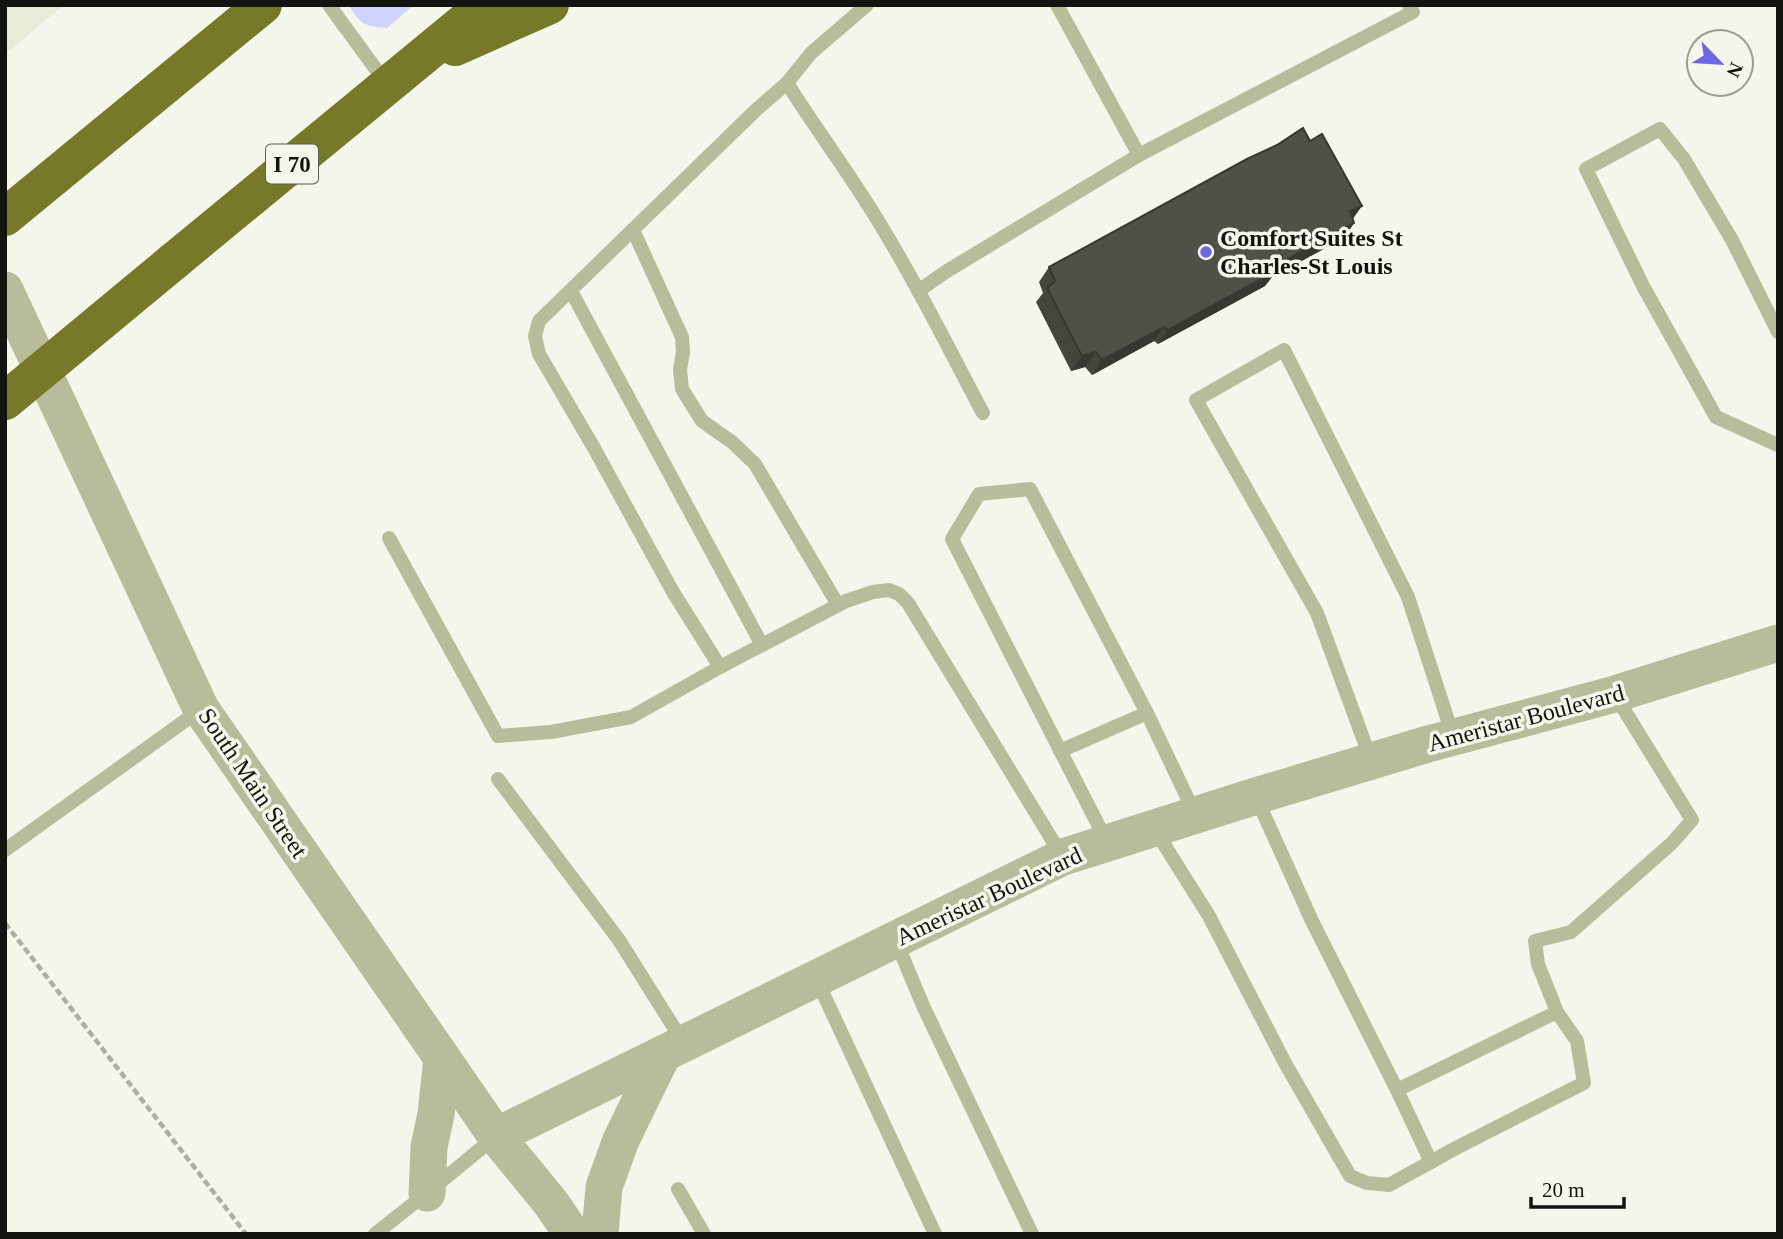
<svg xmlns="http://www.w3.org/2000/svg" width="1783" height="1239" viewBox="0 0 1783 1239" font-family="'Times New Roman',serif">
  <rect width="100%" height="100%" fill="#f5f6eb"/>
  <!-- built -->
  <polygon fill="#e9ebd9" points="5,5 64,5 5,54"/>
  <!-- green -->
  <path fill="#cfd3fe" d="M349 5H414L387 28C366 27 359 24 349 5Z"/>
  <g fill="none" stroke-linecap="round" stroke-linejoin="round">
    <!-- path -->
    <polyline stroke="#adaea6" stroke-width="4.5" stroke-dasharray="7 3.5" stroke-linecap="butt" points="5,923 246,1234"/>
    <!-- service -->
    <g stroke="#b9bc9a" stroke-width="14">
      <polyline points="329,5 386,83"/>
      <path d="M787 83C819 134 856 182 886 234 921 292 951 353 983 413"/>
      <polyline points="1139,155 1413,12 1409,5"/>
      <polyline points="633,230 682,337 683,352 680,370 682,389 702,421 732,442 755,464 838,605"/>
      <polyline points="571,291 762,645"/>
      <polyline points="918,291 947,271 1139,155 1057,5"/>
      <polyline points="1778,332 1732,240 1684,159 1660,129 1586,169 1643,286 1716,417 1778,445"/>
      <polyline points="389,538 498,736 551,732 631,717 720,667 846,601 873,592 889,590 899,594 908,603 1062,856"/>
      <polyline points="720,667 673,592 594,448 539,354 535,336 539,321 757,109 787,83 811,53 867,5"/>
      <polyline points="1060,751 1147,713"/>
      <polyline points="1371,760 1317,613 1196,400 1284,350 1408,597 1453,736"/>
      <polyline points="498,779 619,940 683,1042"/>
      <polyline points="1256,797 1312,921 1397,1090 1431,1162"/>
      <polyline points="1155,830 1209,916 1285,1063 1350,1176 1367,1183 1389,1185 1456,1148 1584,1083 1577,1041 1557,1012 1538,964 1535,941 1571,932 1672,843 1692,820 1615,695"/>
      <polyline points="1107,842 952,539 979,494 1030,489 1147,713 1195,814"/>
      <polyline points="5,850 200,710"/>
      <polyline points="896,941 924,1008 1032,1234"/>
      <polyline points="816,978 935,1234"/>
      <polyline points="1397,1090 1557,1012"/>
      <polyline points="678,1189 704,1234"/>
      <polyline points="375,1234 427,1193 495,1137"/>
    </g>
    <!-- tertiary -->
    <g stroke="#b9bc9a" stroke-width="37">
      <polyline points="5,290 201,709 496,1136 551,1203 572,1234"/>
      <polyline points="496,1136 1063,857 1256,796 1428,744 1615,694 1778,643"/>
      <polyline points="427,1193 429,1147 436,1114 442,1058"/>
      <polyline points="600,1234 604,1187 621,1140 663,1054"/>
    </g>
    <!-- motorway -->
    <g stroke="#767928" stroke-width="38">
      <polyline points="455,47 550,5"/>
      <polyline points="5,217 263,5"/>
      <polyline points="174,261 485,5"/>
    </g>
    <!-- motorway-bridge -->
    <polyline stroke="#767928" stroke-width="38" points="5,401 174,261"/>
  </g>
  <!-- wall -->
  <polygon fill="#44453d" points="1353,219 1354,223 1344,238 1272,277 1265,286 1158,344 1154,341 1092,375 1085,367 1071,371 1036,302 1043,293 1039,282 1049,267"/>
  <!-- shaded-wall -->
  <g fill="#373832">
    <polygon points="1362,206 1352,220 1350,211"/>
    <polygon points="1354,223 1344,238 1272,277 1265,286 1158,344 1168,330 1275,266"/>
    <polygon points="1164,327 1154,341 1092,375 1102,360"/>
    <polygon points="1096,352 1085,367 1071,371 1082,356"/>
  </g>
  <!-- building -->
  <polygon fill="#4f5047" stroke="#373832" stroke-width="2" points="1303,128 1310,141 1322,134 1362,206 1350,211 1354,223 1275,266 1276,271 1168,330 1164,327 1102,360 1096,352 1082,356 1047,288 1055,281 1049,267 1247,159 1277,145"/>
  <!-- markers -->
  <circle fill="#6d68e2" stroke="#f5f6eb" stroke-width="2.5" cx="1206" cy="252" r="7"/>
  <g text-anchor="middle" stroke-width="7" stroke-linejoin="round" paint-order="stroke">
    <!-- shield labels -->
    <rect fill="#f5f6eb" stroke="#575852" stroke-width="2" x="266" y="144.5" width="52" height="39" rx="5"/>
    <g font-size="23" font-weight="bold" fill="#131410">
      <text x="292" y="172">I 70</text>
    </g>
    <!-- poi labels -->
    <g font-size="24" font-weight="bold" fill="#131410" stroke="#f5f6eb" text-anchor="start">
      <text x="1220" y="246">Comfort Suites St<tspan x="1220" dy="28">Charles-St Louis</tspan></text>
    </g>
    <!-- street labels -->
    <g font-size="24" fill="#131410" stroke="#f5f6eb">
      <text transform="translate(1526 718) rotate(-15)" y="8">Ameristar Boulevard</text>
      <text transform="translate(253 783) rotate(56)" y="8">South Main Street</text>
      <text transform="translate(989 896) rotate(-25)" y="8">Ameristar Boulevard</text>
    </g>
  </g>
  <!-- border -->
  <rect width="1783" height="1239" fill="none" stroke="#131410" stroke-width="14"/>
  <!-- north arrow -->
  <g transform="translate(1720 63) rotate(115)"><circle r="33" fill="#f5f6eb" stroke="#9b9c93" stroke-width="2"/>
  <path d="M0-5L12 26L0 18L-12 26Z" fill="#6d68e2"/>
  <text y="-10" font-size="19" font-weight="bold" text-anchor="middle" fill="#131410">N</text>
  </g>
  <!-- scale -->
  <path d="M1531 1197v10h93v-10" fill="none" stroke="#131410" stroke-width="3.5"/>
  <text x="1542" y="1197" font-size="21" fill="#131410" stroke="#f5f6eb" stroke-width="5" paint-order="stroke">20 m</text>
</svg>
